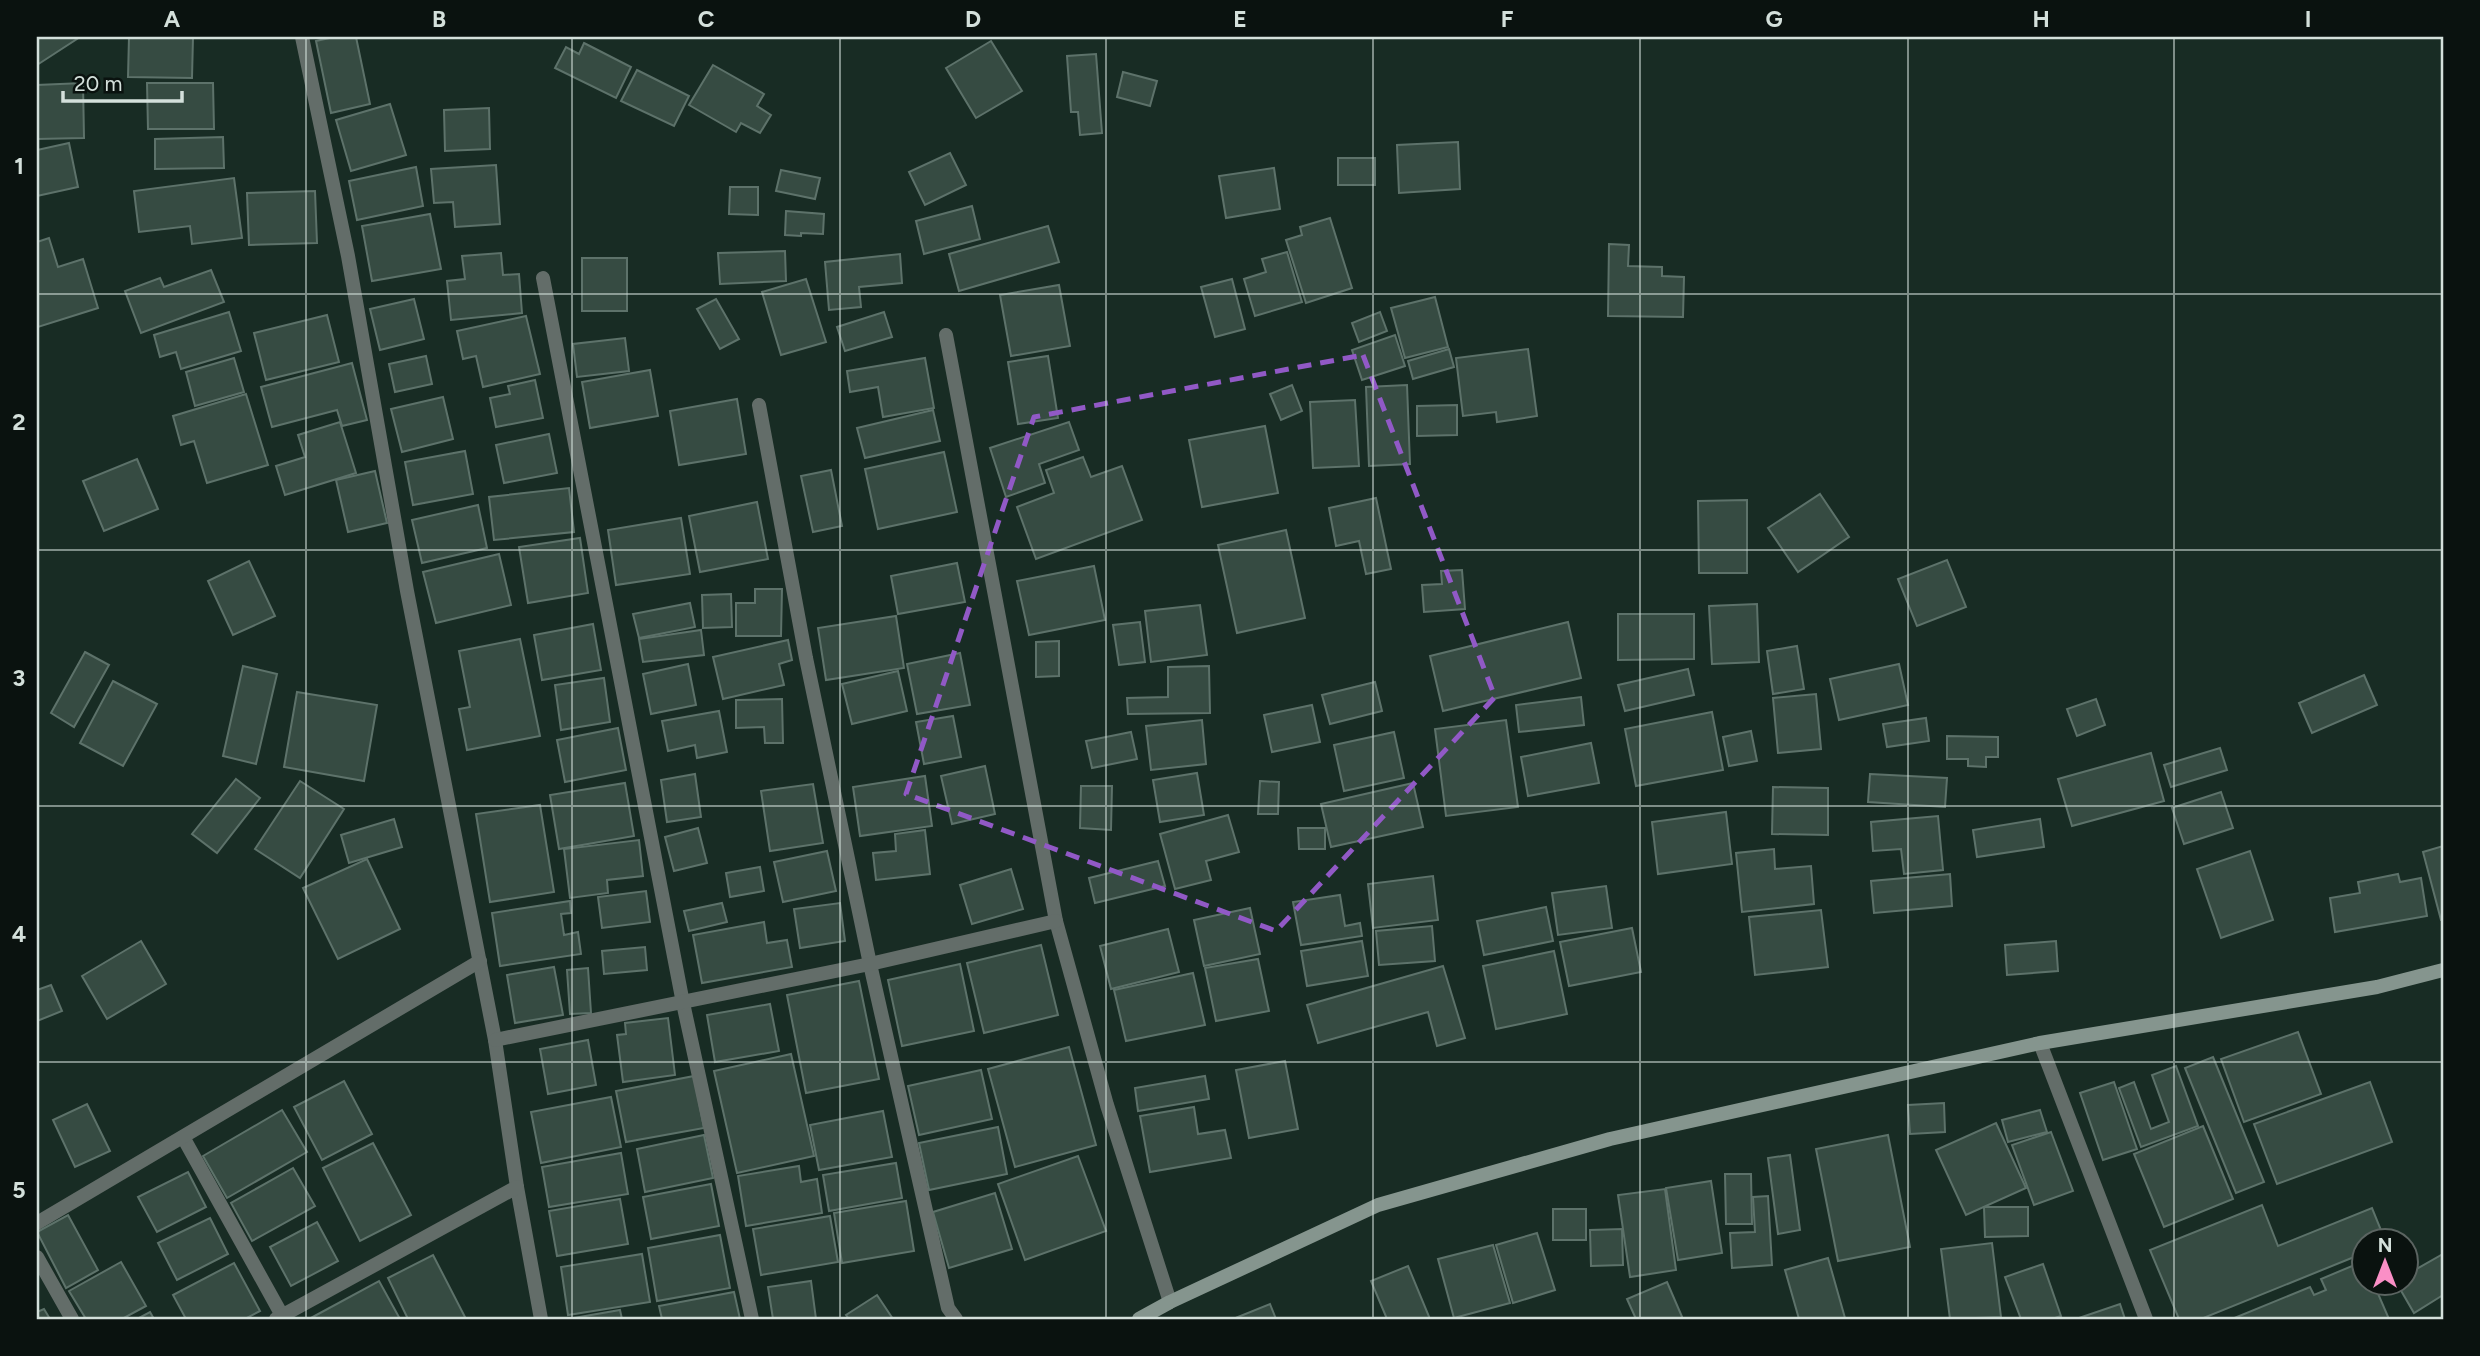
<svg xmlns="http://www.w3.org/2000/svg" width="2480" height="1356" viewBox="0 0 2480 1356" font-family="Figtree,sans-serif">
  <rect width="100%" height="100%" fill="#182c24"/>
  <!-- building -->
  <g fill="#364b42" stroke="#5d726a" stroke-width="2">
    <polygon points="37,37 80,37 37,65"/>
    <polygon points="129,37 193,37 192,78 128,77"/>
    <polygon points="334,37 356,37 370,104 331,113 316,41"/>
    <polygon points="991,41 1022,91 976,118 946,68"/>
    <polygon points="584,43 631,67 616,98 555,68 566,47 579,54"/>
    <polygon points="1096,54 1102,133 1080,135 1078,112 1071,112 1067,56"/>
    <polygon points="713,65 764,94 757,106 771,115 760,133 741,123 736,132 689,105"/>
    <polygon points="637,70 689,96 674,126 621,101"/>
    <polygon points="1123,72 1157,81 1150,106 1117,97"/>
    <polygon points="83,83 84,138 37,139 37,85"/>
    <polygon points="147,83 213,83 214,129 148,129"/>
    <polygon points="390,104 406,155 351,171 336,120"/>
    <polygon points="489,108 490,149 445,151 444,110"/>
    <polygon points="223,137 224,168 155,169 155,139"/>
    <polygon points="1458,142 1460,189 1399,193 1397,145"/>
    <polygon points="69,143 78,187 37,196 37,150"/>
    <polygon points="950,153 966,185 925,205 909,172"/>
    <rect x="1338" y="158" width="37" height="27"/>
    <polygon points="496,165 500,224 455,227 453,202 434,203 431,169"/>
    <polygon points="416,167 423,206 357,220 349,181"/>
    <polygon points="1274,168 1280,209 1226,218 1219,176"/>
    <polygon points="781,170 820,178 815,199 776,191"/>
    <polygon points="234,178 242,238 192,244 190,226 139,232 134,191"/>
    <polygon points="730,187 758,187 758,215 729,214"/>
    <polygon points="315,191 317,243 249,245 247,193"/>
    <polygon points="972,206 980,239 924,254 916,221"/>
    <polygon points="786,211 824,214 823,234 801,233 801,236 785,235"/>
    <polygon points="430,214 441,269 372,281 362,226"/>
    <polygon points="1330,218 1352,288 1306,303 1286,240 1302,235 1300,227"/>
    <polygon points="1048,226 1059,262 959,291 949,254"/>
    <polygon points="49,238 58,267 83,259 98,308 38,327 37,242"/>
    <polygon points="1609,244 1629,245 1628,266 1662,267 1662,276 1684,277 1683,317 1608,316"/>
    <polygon points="785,251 786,281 720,284 718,253"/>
    <polygon points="1287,252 1302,302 1255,316 1244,279 1266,272 1262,259"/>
    <polygon points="501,253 503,275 519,274 522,313 451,320 447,281 465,279 462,256"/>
    <polygon points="900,254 902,283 859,287 861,307 829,310 825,262"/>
    <rect x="582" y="258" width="45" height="53"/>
    <polygon points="211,270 224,302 141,333 125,291 160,278 164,287"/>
    <polygon points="806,279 826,342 781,355 762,292"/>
    <polygon points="1232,279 1245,329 1215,337 1201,287"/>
    <polygon points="1059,285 1070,346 1011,356 1000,295"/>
    <polygon points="1435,297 1448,347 1405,358 1391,308"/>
    <polygon points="414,299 424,339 380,350 370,309"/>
    <polygon points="716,299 739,339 720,349 697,309"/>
    <polygon points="229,312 241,351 181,369 176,352 160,357 154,335"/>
    <polygon points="884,312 892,337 845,351 837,327"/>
    <polygon points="1380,312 1387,331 1359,342 1352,323"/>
    <polygon points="327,315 339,362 266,380 254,333"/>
    <polygon points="526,316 540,374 483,387 476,356 463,359 457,331"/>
    <polygon points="1395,335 1405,366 1362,380 1352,350"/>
    <polygon points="625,338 629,371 577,377 573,344"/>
    <polygon points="1449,349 1454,367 1413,379 1408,361"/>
    <polygon points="1528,349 1537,416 1497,422 1496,412 1463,416 1456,358"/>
    <polygon points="426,356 432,384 395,392 389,364"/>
    <polygon points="1048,356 1058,418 1018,424 1008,362"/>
    <polygon points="234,358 244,392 195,406 186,372"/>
    <polygon points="925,358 934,408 883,417 878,387 850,392 847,371"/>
    <polygon points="352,363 367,420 342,426 337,410 272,427 261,387"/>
    <polygon points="650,370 658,416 590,428 582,382"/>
    <polygon points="535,380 543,418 496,427 490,398 510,394 508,386"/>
    <polygon points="1292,385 1302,411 1281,420 1270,394"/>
    <polygon points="1407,385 1410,464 1369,466 1366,387"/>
    <polygon points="246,394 268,465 207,483 194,441 181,445 173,416"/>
    <polygon points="443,397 453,439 402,452 391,409"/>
    <polygon points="737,399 746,454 679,465 670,411"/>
    <polygon points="1355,400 1359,466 1313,468 1310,402"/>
    <polygon points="1457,405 1457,435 1417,436 1417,406"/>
    <polygon points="933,410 940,441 865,458 857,428"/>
    <polygon points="340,422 356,473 285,495 276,466 305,457 298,435"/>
    <polygon points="1069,422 1079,450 1039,464 1045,483 1006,497 990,448"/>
    <polygon points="1265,426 1278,493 1202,507 1189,440"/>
    <polygon points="549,434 557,473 504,483 496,445"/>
    <polygon points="465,451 473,494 413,505 405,462"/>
    <polygon points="944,452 957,512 878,529 865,469"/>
    <polygon points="1083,457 1091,477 1122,466 1142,520 1036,559 1017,507 1054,493 1046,470"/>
    <polygon points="137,459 158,509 104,531 83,481"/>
    <polygon points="831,470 842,526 813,532 801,476"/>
    <polygon points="375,471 387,523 348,532 336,480"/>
    <polygon points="569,488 574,532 494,540 489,497"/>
    <polygon points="1820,494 1849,537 1798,572 1768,528"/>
    <polygon points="1376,498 1391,569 1366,574 1359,541 1336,546 1329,508"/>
    <polygon points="1747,500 1747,573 1699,573 1698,501"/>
    <polygon points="757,502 768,559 700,572 689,516"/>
    <polygon points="478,505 487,548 422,563 412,520"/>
    <polygon points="681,518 690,574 616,585 608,530"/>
    <polygon points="1286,530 1305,618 1237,633 1218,545"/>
    <polygon points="580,538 588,593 528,603 519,547"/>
    <polygon points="499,554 511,605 436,623 423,572"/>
    <polygon points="1947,560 1966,607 1917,626 1898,579"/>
    <polygon points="249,561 275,616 233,635 208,581"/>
    <polygon points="957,563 965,602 898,614 891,576"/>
    <polygon points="1094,566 1105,620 1029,635 1017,581"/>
    <polygon points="1462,570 1465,609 1424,612 1422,585 1442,584 1441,571"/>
    <polygon points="755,589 782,589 781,636 736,636 736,603 755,603"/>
    <polygon points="731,594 732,627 703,628 702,595"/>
    <polygon points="690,603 695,627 639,638 633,614"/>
    <polygon points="1757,604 1759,662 1712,664 1709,606"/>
    <polygon points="1200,605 1207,655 1151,662 1145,611"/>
    <polygon points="1618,614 1694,614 1694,659 1618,660"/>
    <polygon points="896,616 904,668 826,680 818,628"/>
    <polygon points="1140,622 1145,662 1119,665 1113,625"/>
    <polygon points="1568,622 1581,678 1443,711 1430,656"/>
    <polygon points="593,624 601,670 542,680 534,635"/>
    <polygon points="701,630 704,655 643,662 639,639"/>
    <polygon points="520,639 540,736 467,750 459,709 470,707 459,651"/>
    <polygon points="788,640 792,660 779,664 784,685 723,699 713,657"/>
    <polygon points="1059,641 1059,676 1036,677 1036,642"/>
    <polygon points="1797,646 1804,689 1773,694 1767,651"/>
    <polygon points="85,652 109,665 74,727 51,713"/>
    <polygon points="960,653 970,705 917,714 907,664"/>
    <polygon points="688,664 696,705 651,714 643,674"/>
    <polygon points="1899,664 1908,705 1839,720 1830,679"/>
    <polygon points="243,666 277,674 256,764 223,756"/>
    <polygon points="1209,666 1210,713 1128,714 1127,698 1168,697 1168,667"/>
    <polygon points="1688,669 1694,695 1625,711 1618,685"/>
    <polygon points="898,671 907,711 852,724 842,684"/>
    <polygon points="2364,675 2377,705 2312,733 2299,703"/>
    <polygon points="604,678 610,722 561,730 555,685"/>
    <polygon points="113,681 157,704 123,766 80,743"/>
    <polygon points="1375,682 1382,711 1330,724 1322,695"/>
    <polygon points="297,692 377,705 364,781 284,767"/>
    <polygon points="1816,694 1821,749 1778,753 1773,698"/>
    <polygon points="1581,697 1584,725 1519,732 1516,705"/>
    <polygon points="782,699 783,743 765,743 764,727 736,728 736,700"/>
    <polygon points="2096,699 2105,725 2077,736 2067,709"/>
    <polygon points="1312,705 1320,742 1272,752 1264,715"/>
    <polygon points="719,711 727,752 697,758 695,745 668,751 662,721"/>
    <polygon points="1712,712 1723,770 1636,786 1625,729"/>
    <polygon points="953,716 961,757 924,764 916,722"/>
    <polygon points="1926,718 1929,741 1887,747 1883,724"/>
    <polygon points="1202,720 1206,764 1151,770 1146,726"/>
    <polygon points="1506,720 1518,807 1446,816 1435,729"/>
    <polygon points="618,728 626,770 565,782 557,740"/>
    <polygon points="1751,731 1757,761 1729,766 1723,737"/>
    <polygon points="1131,732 1137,759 1092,768 1086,741"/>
    <polygon points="1394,732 1404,778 1344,791 1334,745"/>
    <polygon points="1947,736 1998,737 1998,757 1986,757 1986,767 1968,766 1968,759 1947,759"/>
    <polygon points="1591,743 1599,783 1528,796 1521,757"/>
    <polygon points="2220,748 2227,770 2171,787 2164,765"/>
    <polygon points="2151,753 2164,801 2072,826 2058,779"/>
    <polygon points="985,766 995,814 952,824 941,776"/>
    <polygon points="1197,773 1204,815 1160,822 1153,780"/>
    <polygon points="695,774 701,817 667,822 661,780"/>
    <polygon points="1870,774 1947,778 1945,807 1868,802"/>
    <polygon points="925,776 932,826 860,836 853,787"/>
    <polygon points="236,779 260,798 217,853 192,834"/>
    <polygon points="300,781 344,809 300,878 255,849"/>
    <polygon points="1260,781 1279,782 1278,814 1258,814"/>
    <polygon points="625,783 634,836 559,849 550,795"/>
    <polygon points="1413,783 1423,827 1331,847 1321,804"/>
    <polygon points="813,784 823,843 770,851 761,791"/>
    <polygon points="1081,786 1112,786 1111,830 1080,828"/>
    <polygon points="1773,787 1828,788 1828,835 1772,834"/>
    <polygon points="2221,792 2233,828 2184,844 2172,808"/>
    <polygon points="540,805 554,892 490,902 476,814"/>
    <polygon points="1726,812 1732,864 1658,874 1652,822"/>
    <polygon points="1228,815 1239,852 1206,861 1211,880 1175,889 1160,834"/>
    <polygon points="1938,816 1943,870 1904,874 1901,849 1873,851 1871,822"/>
    <polygon points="394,819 402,847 349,863 341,835"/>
    <polygon points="2040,819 2044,847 1977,857 1973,830"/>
    <polygon points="698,828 707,863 674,871 665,837"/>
    <polygon points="1298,828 1325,828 1325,849 1299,849"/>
    <polygon points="925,830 930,874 876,880 873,853 896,851 895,834"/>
    <polygon points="639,840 643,876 607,880 608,893 570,898 564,849"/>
    <polygon points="2443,846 2443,920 2441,920 2423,852"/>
    <polygon points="1774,849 1775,869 1811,866 1814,904 1742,912 1736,853"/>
    <polygon points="827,851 836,891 783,902 774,862"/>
    <polygon points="2250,851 2273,920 2221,938 2197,869"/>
    <polygon points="367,859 400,929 338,959 303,888"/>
    <polygon points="1158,861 1165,886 1095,903 1089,878"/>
    <polygon points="760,867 764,891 730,897 726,873"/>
    <polygon points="1011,869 1023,909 972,924 960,885"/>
    <polygon points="1950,874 1952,906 1874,913 1871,881"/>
    <polygon points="2398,874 2400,882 2421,878 2427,916 2335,932 2330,898 2360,893 2358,882"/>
    <polygon points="1433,876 1438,920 1373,928 1368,884"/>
    <polygon points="1606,886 1612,928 1558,935 1552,893"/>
    <polygon points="646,891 650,922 602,928 598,897"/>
    <polygon points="1340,895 1345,926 1360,923 1362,936 1301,945 1293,902"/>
    <polygon points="570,901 571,913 561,914 564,935 578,932 581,954 500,966 492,913"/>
    <polygon points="722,903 727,922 689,931 684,911"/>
    <polygon points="840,903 845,941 800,948 794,909"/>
    <polygon points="1546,907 1553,941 1484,955 1477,921"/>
    <polygon points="1250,908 1260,954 1204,966 1194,920"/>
    <polygon points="1821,910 1828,967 1755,975 1749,917"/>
    <polygon points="764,922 767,943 787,940 792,967 702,983 693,935"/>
    <polygon points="1432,926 1435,961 1379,965 1376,931"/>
    <polygon points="1632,928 1641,972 1569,986 1560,942"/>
    <polygon points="1168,929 1179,972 1111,989 1100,946"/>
    <polygon points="141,941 166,984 107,1019 82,976"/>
    <polygon points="1362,941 1368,976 1307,986 1301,951"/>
    <polygon points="2056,941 2058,971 2007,975 2005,945"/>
    <polygon points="1041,945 1058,1015 984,1033 967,963"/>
    <polygon points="645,947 647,970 604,974 602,951"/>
    <polygon points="1554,951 1567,1014 1496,1029 1483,966"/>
    <polygon points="1258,959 1269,1011 1216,1021 1205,968"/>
    <polygon points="960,964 974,1031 902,1046 888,980"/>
    <polygon points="1443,966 1465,1038 1437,1046 1428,1012 1318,1043 1307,1005"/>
    <polygon points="554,967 563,1015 515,1023 507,975"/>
    <polygon points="588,968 591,1013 570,1014 567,970"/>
    <polygon points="1193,973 1205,1025 1126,1041 1114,990"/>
    <polygon points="859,981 879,1079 806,1093 787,995"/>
    <polygon points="51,985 62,1011 37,1021 37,990"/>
    <polygon points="770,1004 779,1051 715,1062 707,1015"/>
    <polygon points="668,1018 675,1075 623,1082 617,1035 626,1034 625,1023"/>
    <polygon points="2298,1032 2321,1094 2244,1122 2221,1059"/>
    <polygon points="588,1040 596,1085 548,1094 540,1049"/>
    <polygon points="1069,1047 1096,1145 1015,1167 988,1069"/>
    <polygon points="791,1054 814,1156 737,1173 714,1071"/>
    <polygon points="2213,1057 2264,1182 2236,1193 2185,1068"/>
    <polygon points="1285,1061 1298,1129 1249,1138 1236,1070"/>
    <polygon points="2176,1066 2198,1126 2141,1147 2119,1088 2134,1082 2151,1129 2169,1122 2152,1075"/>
    <polygon points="981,1070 992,1119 919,1135 908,1086"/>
    <polygon points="694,1076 704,1128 626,1142 616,1091"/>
    <polygon points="1205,1076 1209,1099 1138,1111 1135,1088"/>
    <polygon points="344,1081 372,1134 322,1160 294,1107"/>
    <polygon points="2114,1082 2137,1149 2103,1160 2080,1093"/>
    <polygon points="2370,1082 2392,1142 2277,1184 2254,1124"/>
    <polygon points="611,1097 621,1147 541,1163 531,1112"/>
    <polygon points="1944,1103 1945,1132 1910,1134 1908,1105"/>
    <polygon points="87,1104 110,1151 75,1167 53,1120"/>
    <polygon points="1194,1107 1198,1134 1225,1130 1231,1158 1150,1172 1140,1116"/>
    <polygon points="282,1110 307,1152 227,1198 203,1156"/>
    <polygon points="2040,1110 2047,1132 2008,1142 2002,1120"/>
    <polygon points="883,1111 892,1157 819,1170 810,1125"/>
    <polygon points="1996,1123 2026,1188 1966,1215 1936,1150"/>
    <polygon points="2203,1126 2233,1199 2164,1227 2134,1154"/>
    <polygon points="998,1127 1007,1174 929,1190 919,1143"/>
    <polygon points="2051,1132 2073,1191 2034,1205 2012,1145"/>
    <polygon points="704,1135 713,1178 645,1192 637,1149"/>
    <polygon points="1888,1135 1910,1247 1838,1261 1816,1149"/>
    <polygon points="373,1143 411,1215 360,1241 323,1168"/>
    <polygon points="621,1153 628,1194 549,1207 542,1167"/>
    <polygon points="1790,1155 1800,1230 1778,1234 1768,1158"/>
    <polygon points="1078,1156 1106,1231 1025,1260 998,1184"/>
    <polygon points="896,1163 902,1198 829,1211 823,1175"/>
    <polygon points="799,1166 801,1182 817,1179 822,1213 746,1226 738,1176"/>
    <polygon points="293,1168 315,1206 252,1241 231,1203"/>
    <polygon points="188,1172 206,1207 157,1232 138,1197"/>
    <polygon points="1725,1174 1751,1174 1752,1224 1726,1224"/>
    <polygon points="1711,1181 1722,1253 1678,1260 1666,1188"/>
    <polygon points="711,1184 719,1226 651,1239 643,1197"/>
    <polygon points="1665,1189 1676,1270 1630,1277 1618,1195"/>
    <polygon points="995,1193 1012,1249 949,1268 933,1212"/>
    <polygon points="1768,1196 1772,1265 1732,1268 1730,1233 1755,1232 1753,1197"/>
    <polygon points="620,1199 628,1244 557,1256 549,1211"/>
    <polygon points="906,1201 914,1251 842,1263 834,1213"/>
    <polygon points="2262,1205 2278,1246 2372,1208 2385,1240 2364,1240 2364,1253 2201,1319 2179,1319 2150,1250"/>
    <polygon points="1984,1207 2028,1207 2028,1236 1985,1237"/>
    <rect x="1553" y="1209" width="33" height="31"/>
    <polygon points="68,1215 98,1270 66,1288 37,1232"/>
    <polygon points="830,1216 838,1262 761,1275 753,1229"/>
    <polygon points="210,1218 228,1254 177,1280 158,1243"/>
    <polygon points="317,1222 338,1261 291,1286 270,1247"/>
    <polygon points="1622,1229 1623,1265 1591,1266 1590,1230"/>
    <polygon points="1537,1233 1555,1290 1513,1303 1496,1245"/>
    <polygon points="720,1235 730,1288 657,1301 648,1248"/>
    <polygon points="1992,1243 2001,1317 1950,1319 1941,1249"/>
    <polygon points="1493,1245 1510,1303 1454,1318 1438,1259"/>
    <polygon points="642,1254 650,1302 568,1315 561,1267"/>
    <polygon points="2443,1254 2443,1295 2414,1313 2396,1282 2406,1282 2406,1275"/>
    <polygon points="433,1255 466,1319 408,1319 388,1278"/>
    <polygon points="1828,1258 1845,1318 1799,1319 1785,1270"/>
    <polygon points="2364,1261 2364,1282 2373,1282 2389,1319 2232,1319 2310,1287 2314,1295 2326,1290 2321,1279"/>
    <polygon points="121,1262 146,1306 122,1319 86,1319 69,1291"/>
    <polygon points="234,1263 260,1311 245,1319 186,1319 173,1295"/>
    <polygon points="2043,1264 2061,1316 2052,1319 2021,1319 2005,1277"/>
    <polygon points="1408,1266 1430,1319 1387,1319 1371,1281"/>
    <polygon points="379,1281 400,1319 309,1319"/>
    <polygon points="811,1281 816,1319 773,1319 768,1287"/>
    <polygon points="1667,1282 1683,1319 1636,1319 1627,1299"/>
    <polygon points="734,1292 740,1319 662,1319 659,1306"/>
    <polygon points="877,1295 893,1319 849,1319 846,1315"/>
    <polygon points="1270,1304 1276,1319 1233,1319"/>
    <polygon points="2120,1304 2125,1319 2076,1319"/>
    <polygon points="44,1309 50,1319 37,1319 37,1312"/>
    <polygon points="620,1310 622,1319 568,1319"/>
    <polygon points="150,1312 154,1319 137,1319"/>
  </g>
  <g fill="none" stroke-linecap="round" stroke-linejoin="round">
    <!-- street -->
    <g stroke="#636d69" stroke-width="14">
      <polyline points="302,37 348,256 407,591 495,1040 517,1187 541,1319"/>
      <polyline points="543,278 683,1003 752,1319"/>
      <polyline points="946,335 1056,921 1107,1105 1170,1302"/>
      <polyline points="759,405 806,658 870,964 948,1308 956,1319"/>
      <polyline points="495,1040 870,964 1056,921"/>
      <polyline points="2040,1043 2146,1319"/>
      <polyline points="183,1137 284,1319"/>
      <polyline points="37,1223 480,961"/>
      <polyline points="37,1257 72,1319"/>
      <polyline points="276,1319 517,1187"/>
    </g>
    <!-- secondary -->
    <polyline stroke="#85958e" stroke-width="14" points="1139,1319 1170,1302 1378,1205 1610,1139 2040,1043 2377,987 2443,970"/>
  </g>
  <!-- marked area -->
  <path fill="none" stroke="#9159c6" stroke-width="5" stroke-dasharray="14 9" stroke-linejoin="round" d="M1363 355 1495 697 1276 931 906 794 1034 417Z"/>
  <!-- grid -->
  <path fill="none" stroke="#d4e0db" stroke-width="2" stroke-opacity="0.55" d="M306 37V1319M572 37V1319M840 37V1319M1106 37V1319M1373 37V1319M1640 37V1319M1908 37V1319M2174 37V1319M37 294H2443M37 550H2443M37 806H2443M37 1062H2443"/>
  <!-- border -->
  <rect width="2480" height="1356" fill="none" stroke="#0a120f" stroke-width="77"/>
  <!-- north arrow -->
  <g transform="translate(2385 1262)"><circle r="33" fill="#0a120f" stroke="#5b6461" stroke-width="2"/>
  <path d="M0-5L12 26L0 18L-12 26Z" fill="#fa8fc6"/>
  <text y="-10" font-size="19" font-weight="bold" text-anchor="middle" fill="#d4e0db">N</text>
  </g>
  <!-- scale -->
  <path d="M63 91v10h119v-10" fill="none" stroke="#d4e0db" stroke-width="3.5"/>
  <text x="74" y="91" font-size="21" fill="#d4e0db" stroke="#0a120f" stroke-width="5" paint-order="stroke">20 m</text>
  <rect x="38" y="38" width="2404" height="1280" fill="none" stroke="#d4e0db" stroke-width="2.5"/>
  <g font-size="23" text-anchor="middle" font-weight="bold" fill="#d4e0db">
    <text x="172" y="27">A</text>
    <text x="439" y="27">B</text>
    <text x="706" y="27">C</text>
    <text x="973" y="27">D</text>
    <text x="1240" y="27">E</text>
    <text x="1507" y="27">F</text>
    <text x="1774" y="27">G</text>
    <text x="2041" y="27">H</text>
    <text x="2308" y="27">I</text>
    <text x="19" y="174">1</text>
    <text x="19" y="430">2</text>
    <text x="19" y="686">3</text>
    <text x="19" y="942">4</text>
    <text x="19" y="1198">5</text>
  </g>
</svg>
